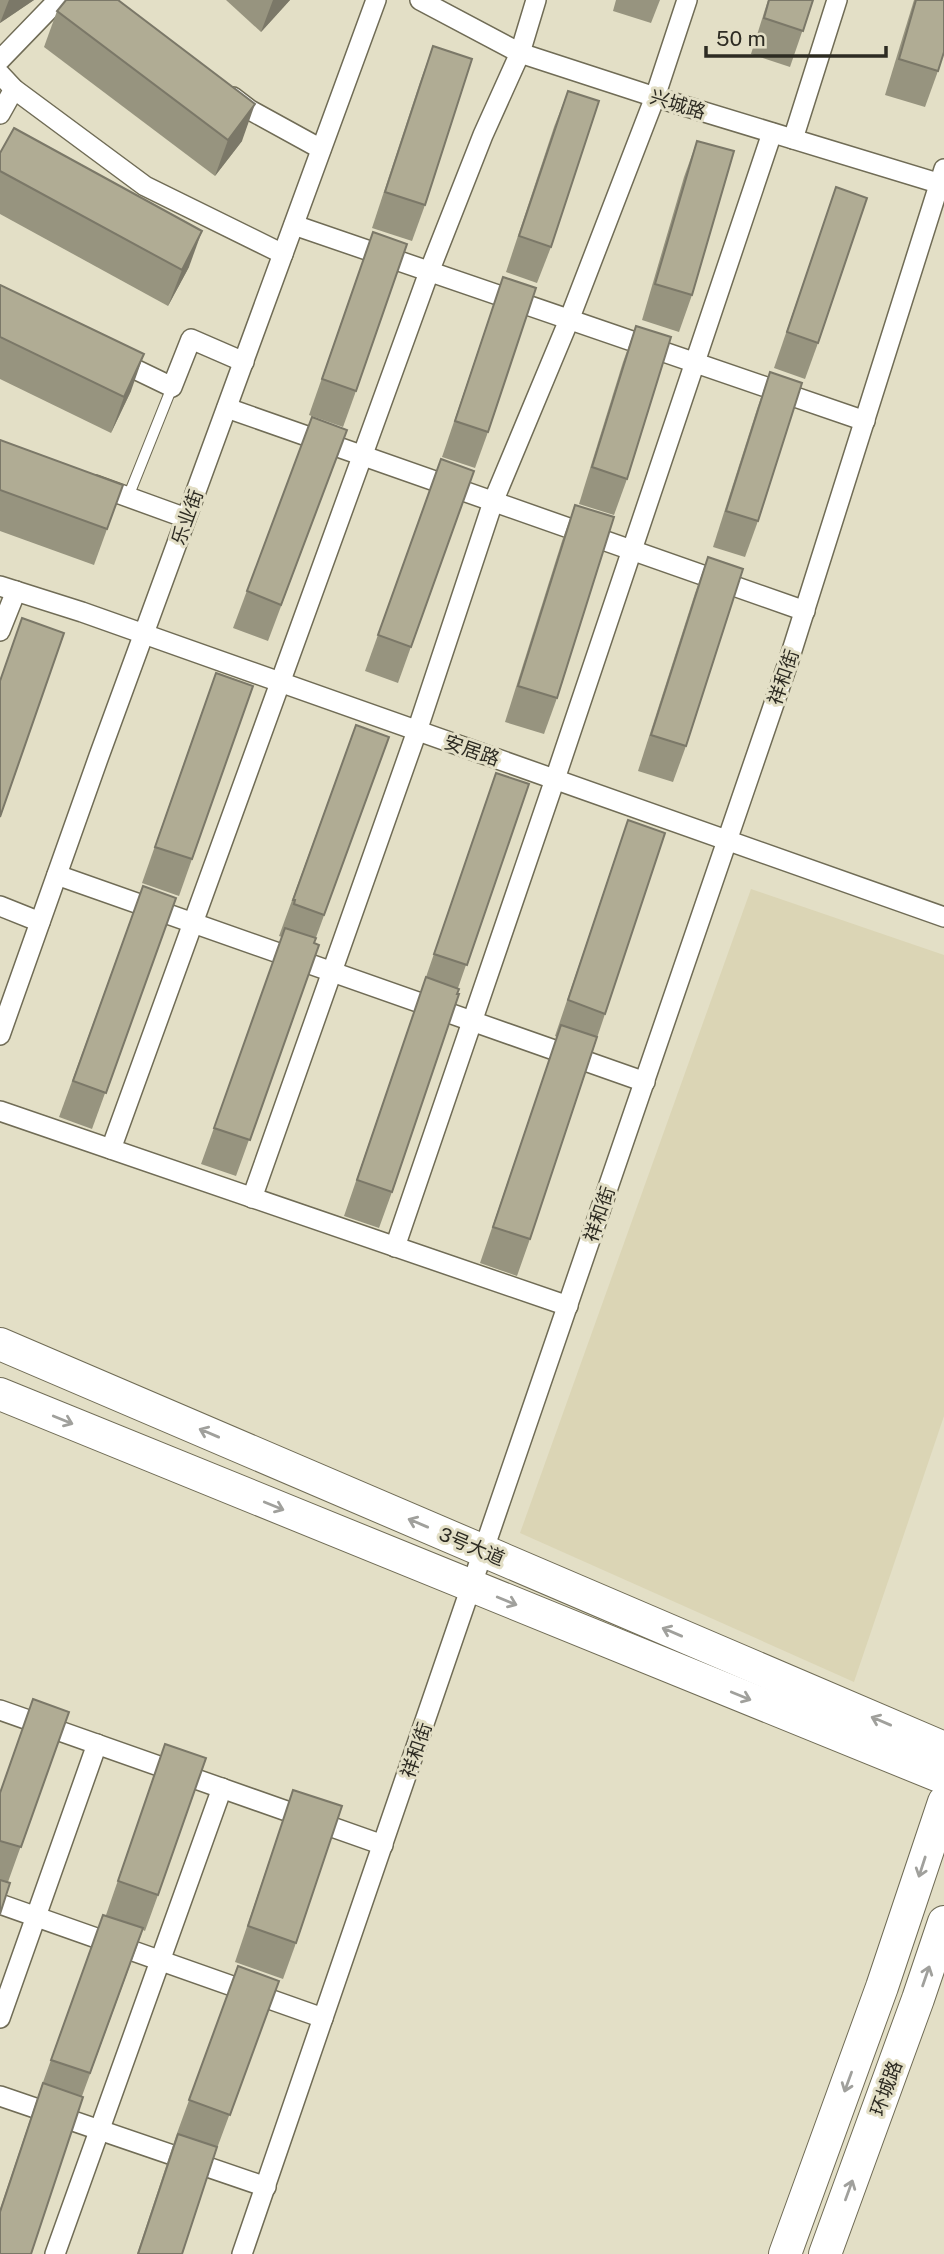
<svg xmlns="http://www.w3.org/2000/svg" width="944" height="2254" viewBox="0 0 944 2254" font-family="'Public Sans','Noto Sans SC',sans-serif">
  <rect width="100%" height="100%" fill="#e3dfc6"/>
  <!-- built -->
  <polygon fill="#dbd5b5" points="751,889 944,955 944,1416 854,1682 520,1533"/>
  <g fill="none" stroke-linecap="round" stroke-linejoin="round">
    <defs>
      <polyline id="lane" points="128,497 172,387"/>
      <g id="street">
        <polyline points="420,0 520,53 655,97 944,185"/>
        <polyline points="0,60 58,0"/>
        <polyline points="0,74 14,89 145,186 283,254"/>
        <polyline points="233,97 250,110 321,149"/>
        <polyline points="0,114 14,89"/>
        <polyline points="793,139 837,0"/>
        <polyline points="294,225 865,421"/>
        <polyline points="114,359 172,387 191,339 244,362"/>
        <polyline points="227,408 805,611"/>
        <polyline points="95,485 186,518"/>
        <polyline points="0,586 82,612 944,917"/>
        <polyline points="0,631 16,591"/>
        <polyline points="57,875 645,1082"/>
        <polyline points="0,906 40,922"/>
        <polyline points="0,1035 99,756 376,0"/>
        <polyline points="0,1111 568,1306"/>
        <polyline points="111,1149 429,272 483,135 520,53 536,0"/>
        <polyline points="252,1198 417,731 493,502 569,320 655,97 687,0"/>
        <polyline points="395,1247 555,779 772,133"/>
        <polyline points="0,1710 383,1845"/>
        <polyline points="0,1904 323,2018"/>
        <polyline points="0,2018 97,1744"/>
        <polyline points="0,2096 266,2187"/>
        <polyline points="55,2254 222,1788"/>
        <polyline points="242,2254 788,663 944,169"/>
      </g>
      <g id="primary">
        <polyline points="0,1344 944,1748"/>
        <polyline points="0,1394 944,1778"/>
        <polyline points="785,2254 882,1987 944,1802"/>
        <polyline points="825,2254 918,1999 944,1922"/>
      </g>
    </defs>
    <!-- lane casing -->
    <use href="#lane" stroke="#706c56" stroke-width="12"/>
    <!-- street casing -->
    <use href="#street" stroke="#706c56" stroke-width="22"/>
    <!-- primary casing -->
    <use href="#primary" stroke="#706c56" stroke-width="34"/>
    <!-- lane -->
    <use href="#lane" stroke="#fff" stroke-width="10"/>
    <!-- street -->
    <use href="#street" stroke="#fff" stroke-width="19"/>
    <!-- primary -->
    <use href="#primary" stroke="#fff" stroke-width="32"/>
  </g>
  <!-- wall -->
  <g fill="#97947f">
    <polygon points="0,0 34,0 0,23"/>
    <polygon points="226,0 290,0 261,32"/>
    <polygon points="616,0 660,0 651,23 613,11"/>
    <polygon points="768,0 813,0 790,67 751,54"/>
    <polygon points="914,0 944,0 938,71 925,107 885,95"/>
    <polygon points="57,11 242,141 215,176 44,47"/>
    <polygon points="433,46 425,205 412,241 372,228 420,82"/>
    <polygon points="568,91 551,247 537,283 506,272 554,127"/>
    <polygon points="697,141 692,295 679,332 642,320 684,177"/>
    <polygon points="0,153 189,267 168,306 0,214"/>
    <polygon points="836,187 818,343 805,379 774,368"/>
    <polygon points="373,232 356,391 343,427 309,415"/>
    <polygon points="503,277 488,432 475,468 442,457"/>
    <polygon points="0,285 131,391 111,433 0,379"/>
    <polygon points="636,326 627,479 614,515 579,504 623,362"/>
    <polygon points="770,372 758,521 745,557 713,547 757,409"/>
    <polygon points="312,417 347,430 268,641 233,628"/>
    <polygon points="0,440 123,485 94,565 0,531"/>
    <polygon points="441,459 474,471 398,683 365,671"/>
    <polygon points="575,505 557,698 544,734 505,722 562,541"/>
    <polygon points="708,557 686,746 673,782 638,771 695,593"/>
    <polygon points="253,686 179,896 142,883 203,709"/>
    <polygon points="356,725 389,737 314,943 319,945 236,1176 201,1164 281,941 282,937 279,936"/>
    <polygon points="496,773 529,784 458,988 392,1192 379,1228 344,1216"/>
    <polygon points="628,820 605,1014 530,1239 517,1276 480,1263 557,1037 555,1036"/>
    <polygon points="143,886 176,898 92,1129 59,1117"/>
    <polygon points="69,1712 8,1882 0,1914 0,1792"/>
    <polygon points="165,1744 158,1895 145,1931 143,1930 82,2096 0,2254 0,2209 38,2096 103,1915 106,1915"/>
    <polygon points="293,1790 296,1943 283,1979 235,1962"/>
    <polygon points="238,1966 279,1981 216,2151 182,2254 137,2254 176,2136"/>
  </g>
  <!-- shaded-wall -->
  <g fill="#7b7868">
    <polygon points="9,0 34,0 0,23"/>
    <polygon points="273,0 290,0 261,32"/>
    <polygon points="255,104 242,141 215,176 228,140"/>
    <polygon points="202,231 189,267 168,306 182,270"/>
    <polygon points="144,354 131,391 111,433 124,397"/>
  </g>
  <!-- building -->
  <g fill="#b0ac94" stroke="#7b7868" stroke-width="2">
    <polygon points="66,0 118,0 255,104 228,140 57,11"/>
    <polygon points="769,0 813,0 803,31 764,18"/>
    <polygon points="916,0 944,0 944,52 938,71 899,59"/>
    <polygon points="433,46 472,59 425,205 385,192"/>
    <polygon points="568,91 599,101 551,247 519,236"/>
    <polygon points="14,128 202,231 182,270 0,171 0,153"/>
    <polygon points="697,141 734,151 692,295 655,284"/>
    <polygon points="836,187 867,198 818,343 787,332"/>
    <polygon points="373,232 407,244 356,391 322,379"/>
    <polygon points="503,277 536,288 488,432 455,421"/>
    <polygon points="0,285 144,354 124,397 0,337"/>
    <polygon points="636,326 671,337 627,479 592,467"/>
    <polygon points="770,372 802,383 758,521 726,511"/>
    <polygon points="312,417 347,430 281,605 247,591"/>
    <polygon points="0,440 123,485 107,529 0,490"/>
    <polygon points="441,459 474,471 411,647 378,635"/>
    <polygon points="575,505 614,517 557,698 518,686"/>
    <polygon points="708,557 743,569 686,746 651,735"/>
    <polygon points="22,618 64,633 0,817 0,681"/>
    <polygon points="216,673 253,686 192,859 155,847"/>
    <polygon points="356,725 389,737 324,915 294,904 295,900 293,900"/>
    <polygon points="496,773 529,784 467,965 434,954"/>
    <polygon points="628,820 665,833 605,1014 568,1000"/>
    <polygon points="143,886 176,898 106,1093 73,1081"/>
    <polygon points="285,928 316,938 314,943 319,945 250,1140 214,1128"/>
    <polygon points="426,977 459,989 457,994 459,994 392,1192 357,1180"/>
    <polygon points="561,1025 597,1037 530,1239 493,1227"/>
    <polygon points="33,1699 69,1712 21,1847 0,1841 0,1793"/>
    <polygon points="165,1744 206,1758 158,1895 118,1881"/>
    <polygon points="293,1790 342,1806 296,1943 248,1926"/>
    <polygon points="0,1880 10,1883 0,1914"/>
    <polygon points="103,1915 143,1928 90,2073 51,2060"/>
    <polygon points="238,1966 279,1981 230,2115 189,2100"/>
    <polygon points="43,2083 83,2097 31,2254 0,2254 0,2212"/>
    <polygon points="178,2134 217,2147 182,2254 138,2254"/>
  </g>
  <!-- one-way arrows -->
  <defs><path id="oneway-shaft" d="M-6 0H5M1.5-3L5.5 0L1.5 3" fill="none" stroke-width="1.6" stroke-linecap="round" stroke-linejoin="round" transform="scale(1.75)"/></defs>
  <g stroke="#a0a09c">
    <use href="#oneway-shaft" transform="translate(63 1420) rotate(22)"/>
    <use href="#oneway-shaft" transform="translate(209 1433) rotate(-157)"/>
    <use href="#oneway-shaft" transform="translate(274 1506) rotate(22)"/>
    <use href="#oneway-shaft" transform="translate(418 1523) rotate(-157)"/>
    <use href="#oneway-shaft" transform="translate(507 1601) rotate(22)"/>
    <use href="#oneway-shaft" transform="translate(672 1632) rotate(-157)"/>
    <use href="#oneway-shaft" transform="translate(741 1696) rotate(22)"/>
    <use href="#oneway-shaft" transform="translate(881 1721) rotate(-157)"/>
    <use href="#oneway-shaft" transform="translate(922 1867) rotate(108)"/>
    <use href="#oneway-shaft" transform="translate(926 1976) rotate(-71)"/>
    <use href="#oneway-shaft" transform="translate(848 2082) rotate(110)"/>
    <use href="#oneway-shaft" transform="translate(849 2190) rotate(-70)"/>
  </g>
  <g text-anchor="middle" stroke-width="6" stroke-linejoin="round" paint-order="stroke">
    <!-- street labels -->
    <g font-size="19" fill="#2d2b22" stroke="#e3dfc6">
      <text transform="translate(678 104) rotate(17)" y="7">兴城路</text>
      <text transform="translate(187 517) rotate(-70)" y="7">乐业街</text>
      <text transform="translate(783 677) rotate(-71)" y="7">祥和街</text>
      <text transform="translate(472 750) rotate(19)" y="7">安居路</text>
      <text transform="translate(599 1214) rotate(-71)" y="7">祥和街</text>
      <text transform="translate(472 1546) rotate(23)" y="7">3号大道</text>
      <text transform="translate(416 1750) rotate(-71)" y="7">祥和街</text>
      <text transform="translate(886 2088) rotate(-70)" y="7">环城路</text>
    </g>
  </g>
  <!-- scale -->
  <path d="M706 46v10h180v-10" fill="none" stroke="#2d2b22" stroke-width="3.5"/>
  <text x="716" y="46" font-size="21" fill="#2d2b22" stroke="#e3dfc6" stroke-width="5" paint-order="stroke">50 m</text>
</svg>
